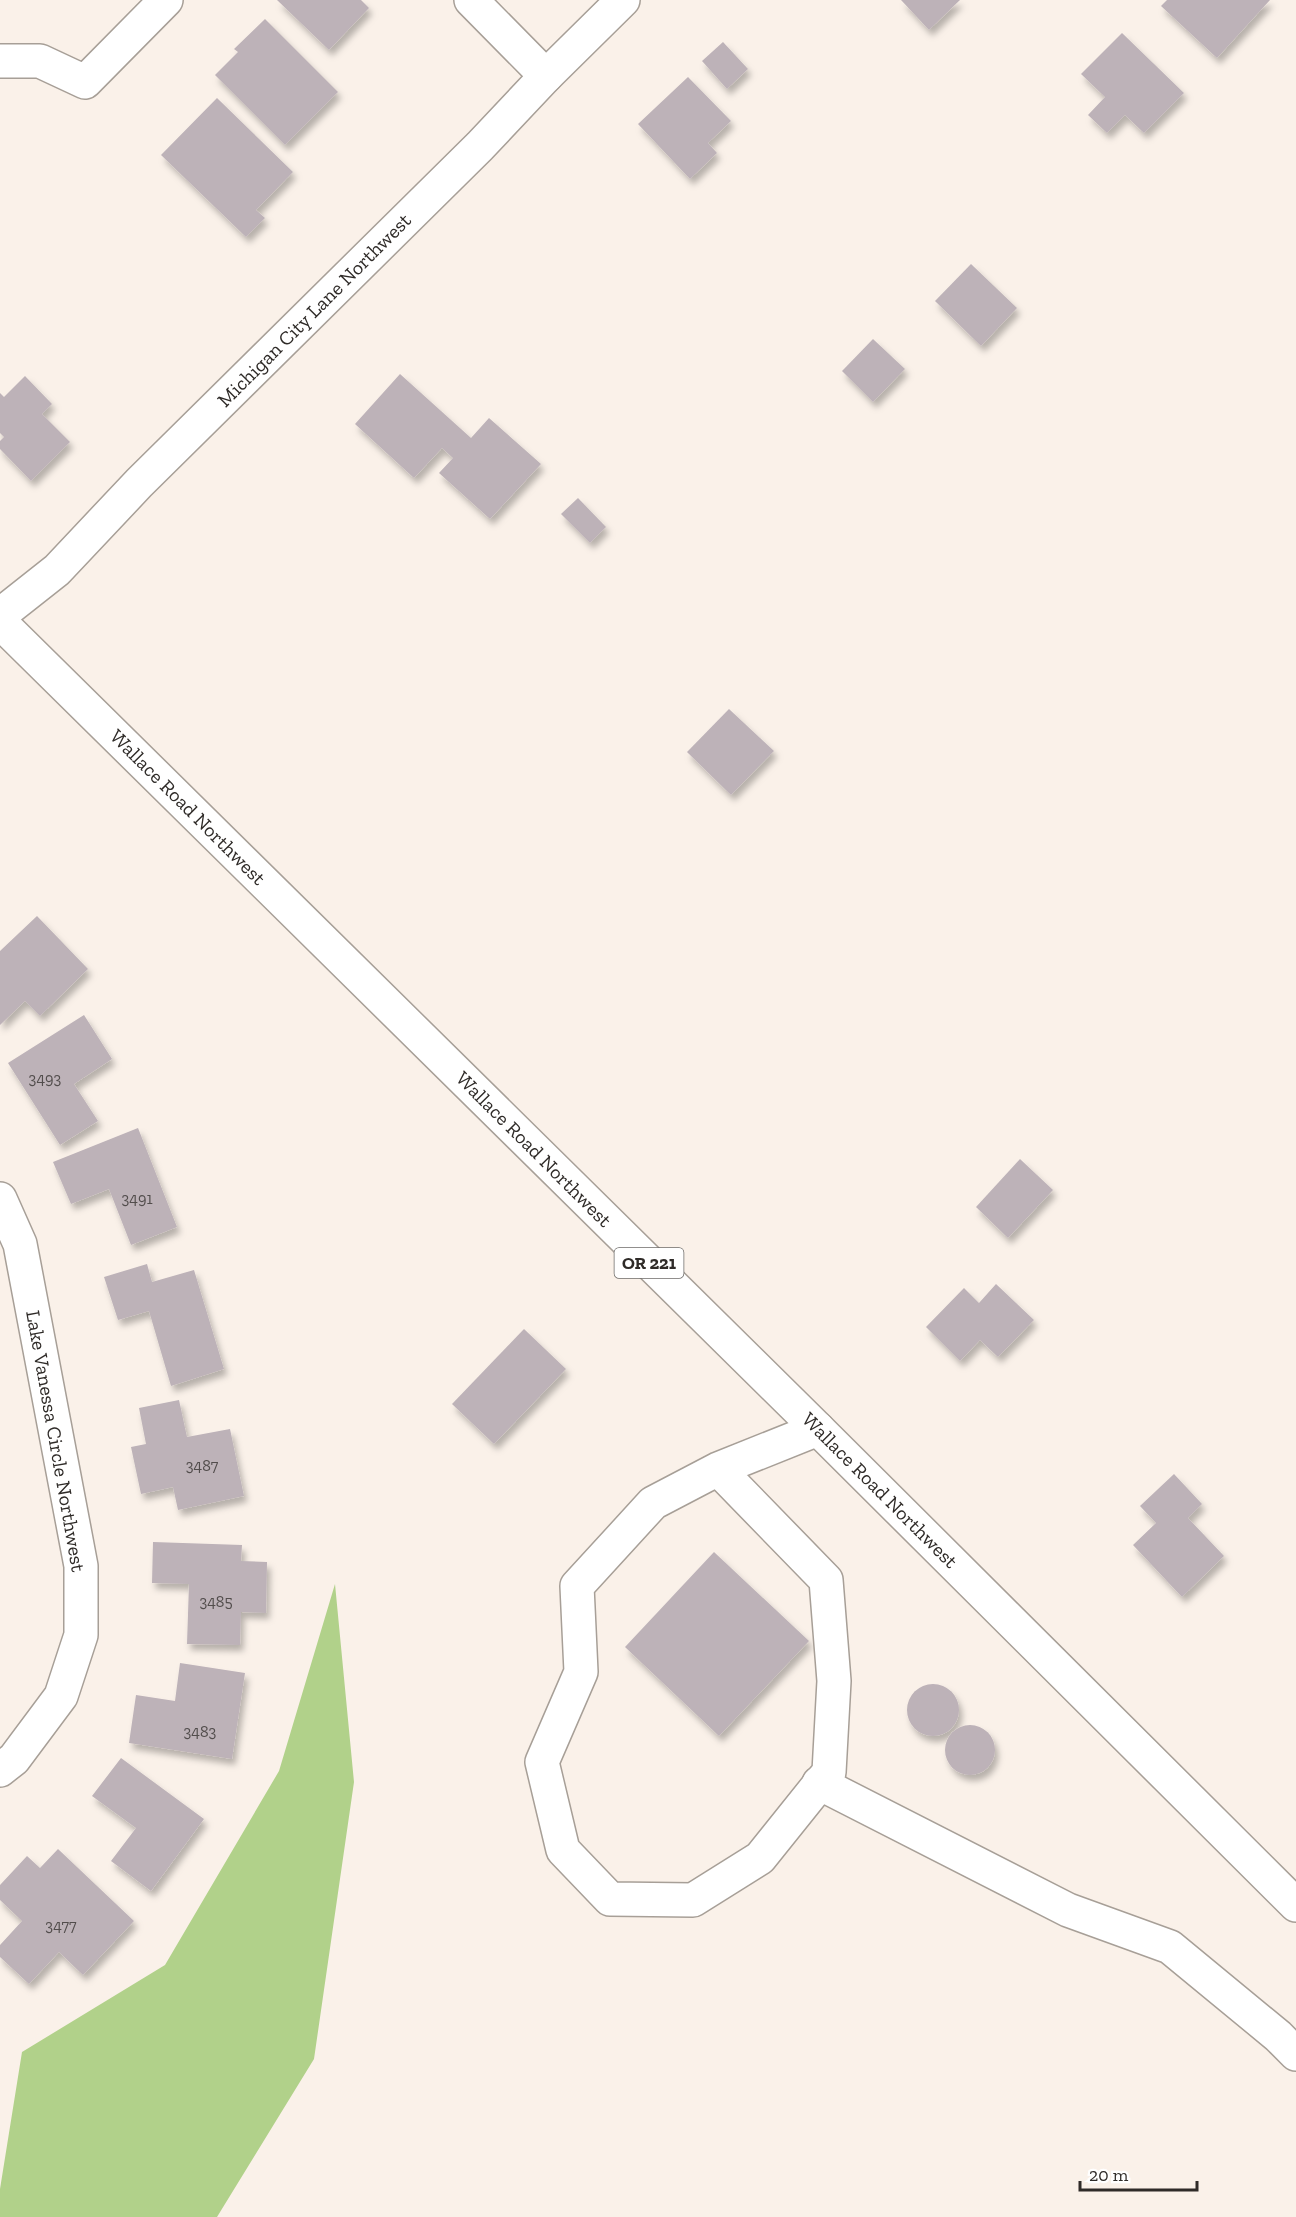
<svg xmlns="http://www.w3.org/2000/svg" width="1296" height="2217" viewBox="0 0 1296 2217" font-family="'Zilla Slab',serif">
  <defs>
    <filter id="shadow"><feDropShadow dx="3.5" dy="6" stdDeviation="3" flood-color="#0004"/></filter>
  </defs>
  <rect width="100%" height="100%" fill="#faf1e9"/>
  <!-- green -->
  <polygon fill="#b1d18a" points="335,1584 354,1782 314,2059 217,2217 0,2217 0,2189 22,2052 165,1965 279,1771"/>
  <!-- building -->
  <g fill="#bdb2b8" filter="url(#shadow)">
    <polygon points="277,0 361,0 369,8 329,50"/>
    <polygon points="901,0 960,0 929,30"/>
    <polygon points="1167,0 1270,0 1217,58 1161,6"/>
    <polygon points="265,19 338,92 285,145 215,75 238,52 234,49"/>
    <polygon points="1122,33 1184,93 1144,133 1125,115 1107,133 1088,115 1105,97 1081,74"/>
    <polygon points="723,42 748,69 727,89 702,61"/>
    <polygon points="688,77 731,121 708,143 717,153 690,179 638,124"/>
    <polygon points="217,98 293,172 256,210 265,218 246,237 161,155"/>
    <polygon points="971,264 1017,308 981,346 935,301"/>
    <polygon points="873,339 905,369 873,402 842,371"/>
    <polygon points="400,374 471,438 489,418 541,464 490,519 439,473 453,458 442,448 414,478 355,424"/>
    <polygon points="25,376 52,404 42,414 70,442 31,481 0,449 0,441 4,437 0,433 0,393 4,397"/>
    <polygon points="578,498 606,527 590,543 561,514"/>
    <polygon points="729,709 774,751 731,795 687,752"/>
    <polygon points="37,916 88,969 40,1016 25,1001 0,1025 0,951"/>
    <polygon points="84,1015 112,1059 74,1084 98,1121 60,1145 8,1063"/>
    <polygon points="138,1128 177,1227 131,1245 109,1189 71,1204 53,1162"/>
    <polygon points="1020,1159 1053,1190 1008,1238 976,1207"/>
    <polygon points="147,1264 152,1282 194,1270 224,1369 171,1386 149,1311 118,1320 104,1277"/>
    <polygon points="996,1284 1034,1320 998,1357 980,1340 960,1361 926,1327 964,1288 979,1303"/>
    <polygon points="524,1329 566,1369 494,1444 452,1404"/>
    <polygon points="179,1400 187,1437 230,1429 244,1496 178,1510 173,1487 141,1494 131,1447 146,1444 139,1408"/>
    <polygon points="1174,1474 1202,1504 1188,1518 1224,1556 1182,1597 1133,1545 1156,1523 1140,1506"/>
    <polygon points="153,1542 242,1545 241,1561 267,1562 266,1613 241,1612 240,1645 187,1644 189,1584 152,1583"/>
    <polygon points="714,1552 809,1641 719,1736 625,1647"/>
    <polygon points="180,1663 245,1673 232,1759 129,1743 136,1695 175,1701"/>
    <circle cx="933" cy="1710" r="26"/>
    <circle cx="970" cy="1750" r="25"/>
    <polygon points="121,1758 204,1819 151,1891 111,1861 136,1828 92,1796"/>
    <polygon points="58,1849 134,1921 83,1975 59,1952 29,1984 0,1957 0,1945 22,1921 0,1900 0,1885 27,1856 40,1868"/>
  </g>
  <g fill="none" stroke-linecap="round" stroke-linejoin="round">
    <defs>
      <g id="minor">
        <polyline points="471,0 546,76"/>
        <polyline points="0,61 40,61 85,82 166,0"/>
        <polyline points="0,615 57,570 139,483 480,146 546,76 623,0"/>
        <polyline points="0,1199 20,1244 81,1566 81,1635 61,1696 14,1759 0,1770"/>
        <polyline points="718,1469 826,1580 834,1681 829,1772 760,1858 693,1900 610,1899 563,1850 542,1762 581,1672 577,1586 653,1503 718,1469 818,1429"/>
        <polyline points="819,1783 1068,1910 1170,1947 1278,2036 1296,2054"/>
      </g>
      <polyline id="major" points="0,622 818,1429 1296,1905"/>
    </defs>
    <!-- minor casing -->
    <use href="#minor" stroke="#a79f97" stroke-width="36"/>
    <!-- major casing -->
    <use href="#major" stroke="#a79f97" stroke-width="36"/>
    <!-- minor -->
    <use href="#minor" stroke="#fff" stroke-width="33"/>
    <!-- major -->
    <use href="#major" stroke="#fff" stroke-width="33"/>
  </g>
  <g text-anchor="middle" stroke-width="5" stroke-linejoin="round" paint-order="stroke">
    <!-- number labels -->
    <g font-size="16" fill="#524d4c">
      <text x="45" y="1084">3493</text>
      <text x="137" y="1204">3491</text>
      <text x="202" y="1471">3487</text>
      <text x="216" y="1607">3485</text>
      <text x="200" y="1737">3483</text>
      <text x="61" y="1931">3477</text>
    </g>
    <!-- shield labels -->
    <rect fill="#fff" stroke="#6d6b68" stroke-width="1.5" x="614.5" y="1248" width="69" height="30" rx="4.5"/>
    <g font-size="18" font-weight="bold" fill="#2f2b28">
      <text x="649" y="1269">OR 221</text>
    </g>
    <!-- street labels -->
    <g font-size="20" fill="#2f2b28" stroke="#fff">
      <text transform="translate(314 310) rotate(-45)" y="7">Michigan City Lane Northwest</text>
      <text transform="translate(188 807) rotate(45)" y="7">Wallace Road Northwest</text>
      <text transform="translate(534 1149) rotate(45)" y="7">Wallace Road Northwest</text>
      <text transform="translate(56 1441) rotate(80)" y="7">Lake Vanessa Circle Northwest</text>
      <text transform="translate(880 1490) rotate(45)" y="7">Wallace Road Northwest</text>
    </g>
  </g>
  <!-- scale -->
  <path d="M1080 2181v9h117v-9" fill="none" stroke="#2f2b28" stroke-width="3"/>
  <text x="1089" y="2181" font-size="18" fill="#2f2b28" stroke="#ffffff" stroke-width="4.5" paint-order="stroke">20 m</text>
</svg>
